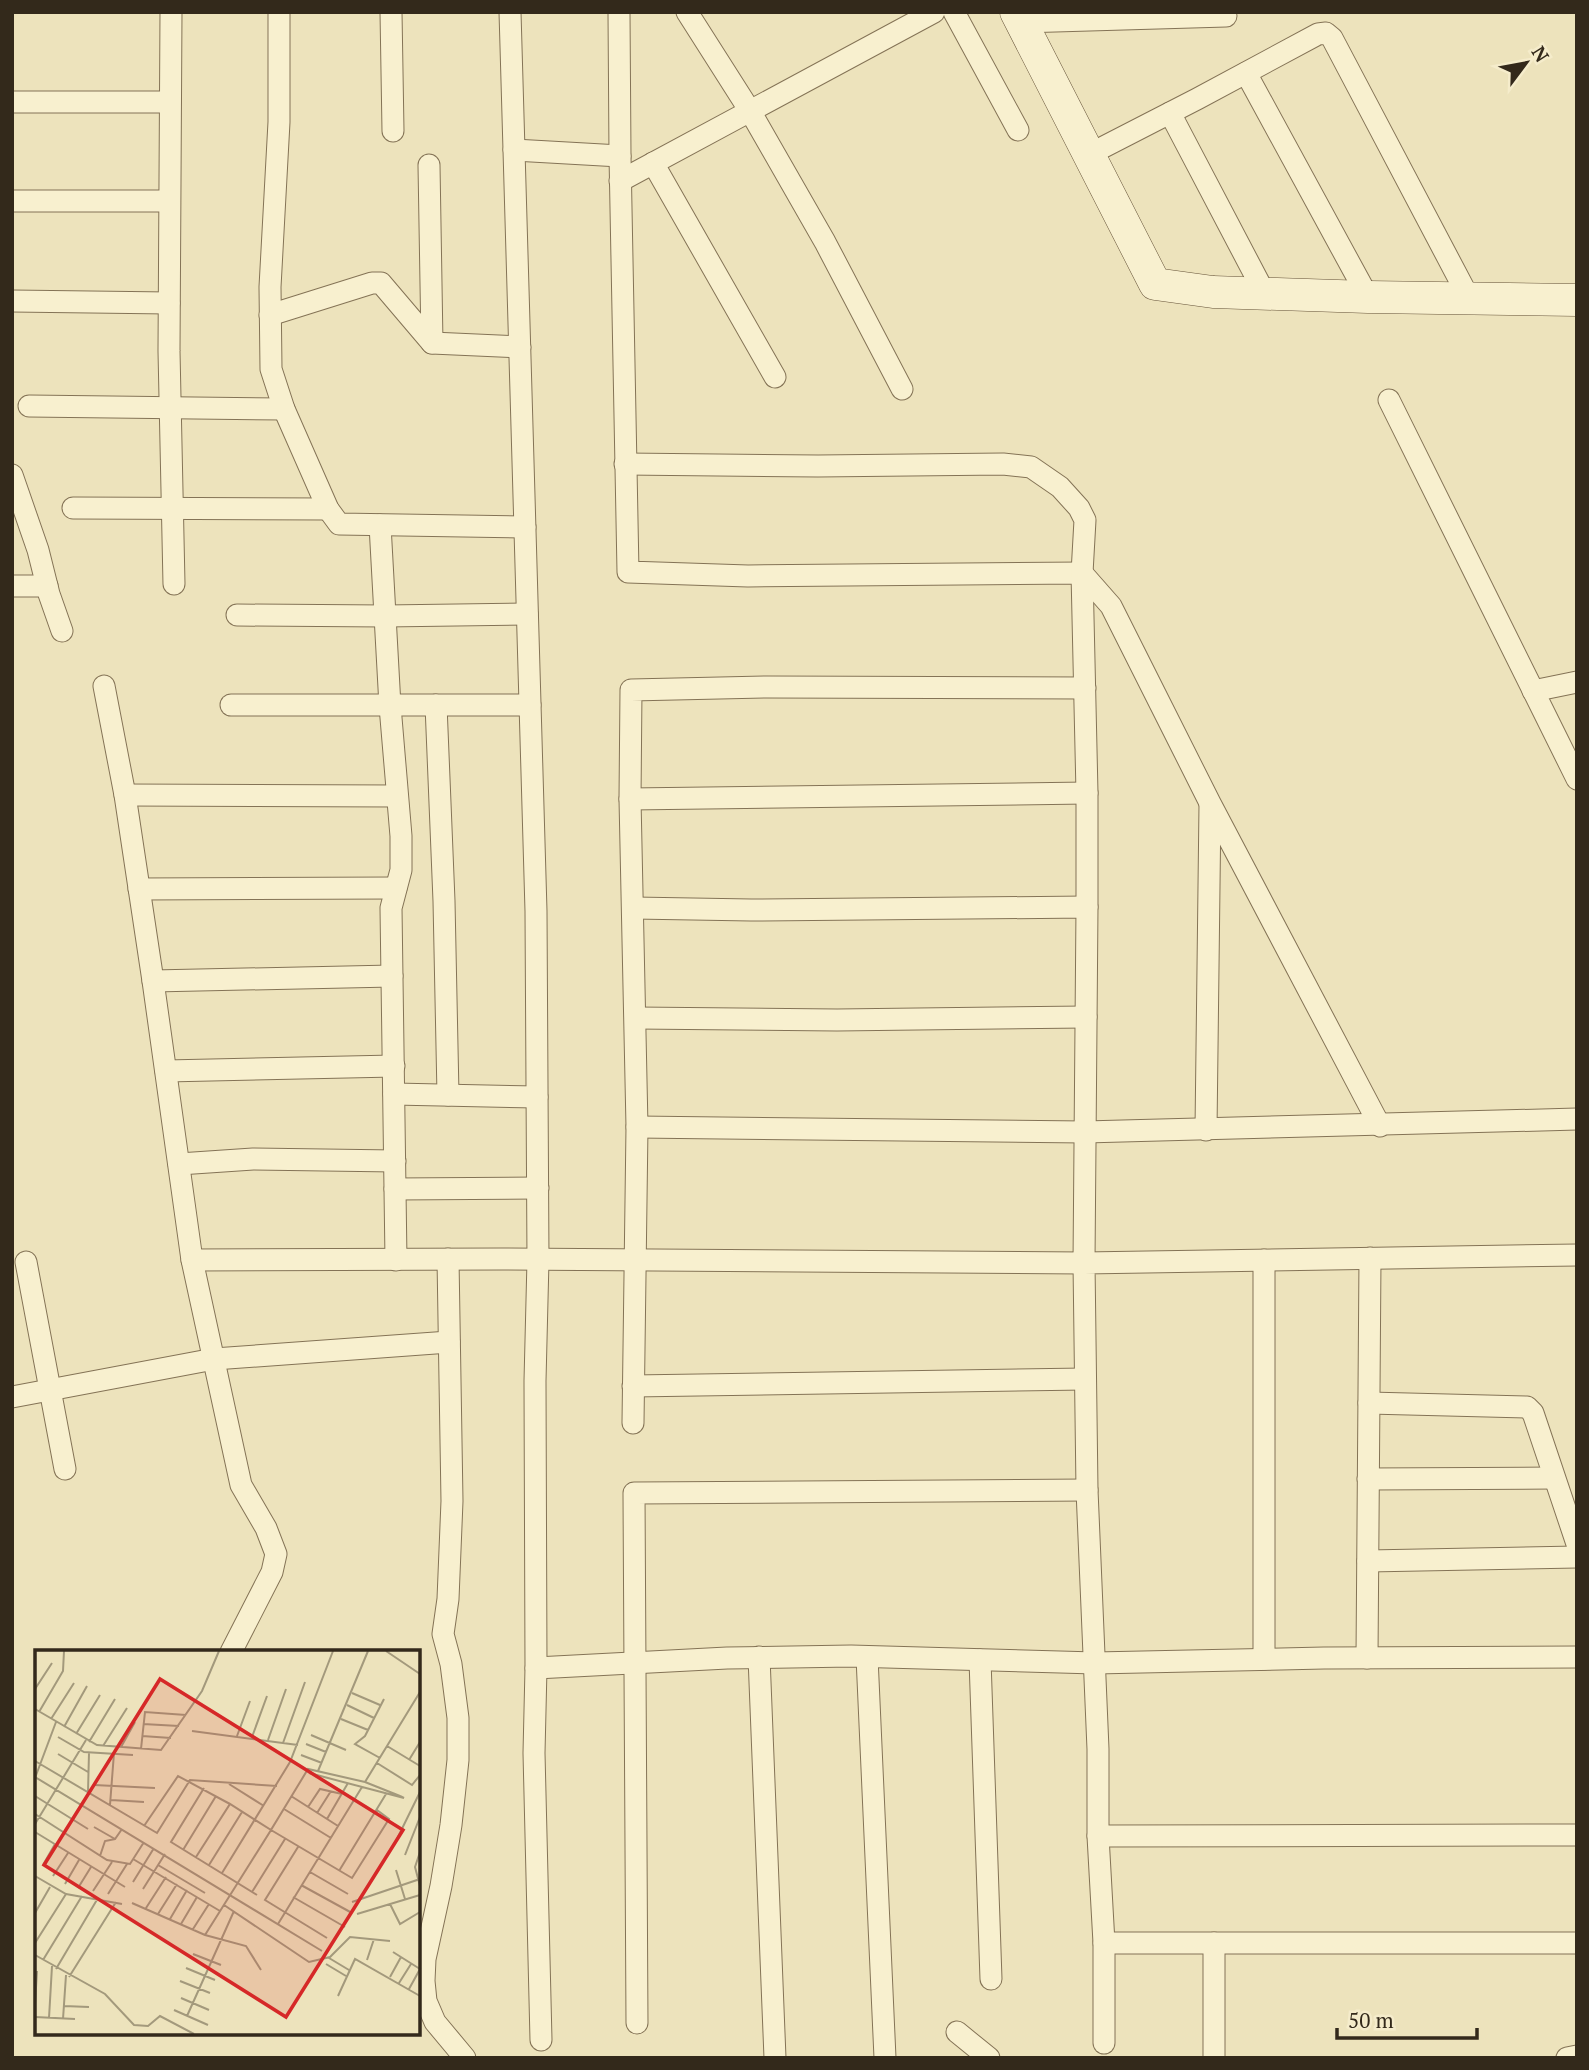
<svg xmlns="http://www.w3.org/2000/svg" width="1589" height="2070" viewBox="0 0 1589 2070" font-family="'PT Serif',serif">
  <rect width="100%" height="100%" fill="#ede3bc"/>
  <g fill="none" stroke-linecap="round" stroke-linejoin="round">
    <defs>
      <g id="street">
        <polyline points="171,12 169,351 174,584"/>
        <polyline points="279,12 279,122 270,287 271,369 284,409 328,509 339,524 525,527"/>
        <polyline points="391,12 393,131"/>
        <polyline points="510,12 536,911 538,1260 535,1381 536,1668 534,1753 541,2040"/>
        <polyline points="619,12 620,156 628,572 748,576 1082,573 1111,606 1210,803 1380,1126"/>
        <polyline points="687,12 750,111 825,242 902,389"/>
        <polyline points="954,12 1018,130"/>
        <polyline points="1021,22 1226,16"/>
        <polyline points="1246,73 1368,297"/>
        <polyline points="12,102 170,102"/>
        <polyline points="1170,113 1265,294"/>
        <polyline points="514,150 620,156"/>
        <polyline points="1088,155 1197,99 1318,34 1326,33 1332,38 1469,298"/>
        <polyline points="653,163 775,377"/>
        <polyline points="429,165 432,343"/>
        <polyline points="620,181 934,12"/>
        <polyline points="12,201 169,201"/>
        <polyline points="12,301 169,303"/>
        <polyline points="270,315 372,283 381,283 432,343 520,347"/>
        <polyline points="1389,400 1577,779"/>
        <polyline points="29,406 284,409"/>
        <polyline points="625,464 818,466 1003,464 1031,467 1060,487 1079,508 1085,520 1082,573 1087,793 1087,907"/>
        <polyline points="12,475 38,550 49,594 62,631"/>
        <polyline points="73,508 328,509"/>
        <polyline points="380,525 390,706 401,836 401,870 391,908 396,1260"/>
        <polyline points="12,586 47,586"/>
        <polyline points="237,615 385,616 527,614"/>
        <polyline points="104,686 125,795 153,981 192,1260 241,1485 266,1528 276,1554 272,1572 231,1652"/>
        <polyline points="1533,691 1577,682"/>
        <polyline points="231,705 530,705"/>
        <polyline points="436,705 444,901 448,1095"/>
        <polyline points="125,795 397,796"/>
        <polyline points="630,799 1087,793"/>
        <polyline points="139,889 396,888"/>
        <polyline points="153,981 392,976"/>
        <polyline points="636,1018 837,1020 1086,1017"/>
        <polyline points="166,1071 394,1066"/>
        <polyline points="394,1094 537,1097"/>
        <polyline points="637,1127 1085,1132 1577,1119"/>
        <polyline points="1206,1130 1210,805"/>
        <polyline points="179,1164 253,1159 395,1161"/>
        <polyline points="395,1189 538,1188"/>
        <polyline points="1577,1255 1084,1263 1087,1490 1098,1749 1098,1836 1104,1943 1577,1943"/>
        <polyline points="448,1259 452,1501 448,1599 443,1634 451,1664 458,1718 458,1760 451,1825 441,1886 425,1959 424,1981 426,2001 435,2022 465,2058"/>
        <polyline points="192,1260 502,1259 1084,1263 1087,907 751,910 634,908"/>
        <polyline points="26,1262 65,1469"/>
        <polyline points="633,1386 1085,1379"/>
        <polyline points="12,1397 214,1359 449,1342"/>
        <polyline points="1369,1403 1527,1407 1533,1413 1577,1544"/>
        <polyline points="633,1423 637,1127 630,799 631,690 767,687 1085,688"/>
        <polyline points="1368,1479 1554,1478"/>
        <polyline points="1368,1561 1577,1557"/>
        <polyline points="759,1657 775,2058"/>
        <polyline points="867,1657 885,2058"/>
        <polyline points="1367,1658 1370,1258"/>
        <polyline points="1264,1659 1264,1260"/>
        <polyline points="980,1660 991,1979"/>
        <polyline points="536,1668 727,1658 851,1656 1095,1663 1324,1658 1577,1657"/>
        <polyline points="1098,1836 1577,1835"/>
        <polyline points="1104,1943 1104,2043"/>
        <polyline points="637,2023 634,1493 1087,1490"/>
        <polyline points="957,2032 989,2058"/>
        <polyline points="1214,2058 1214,1943"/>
        <polyline points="1567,2058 1577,2056"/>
      </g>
      <polyline id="secondary" points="1016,12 1155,284 1213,292 1368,297 1577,300"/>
    </defs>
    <!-- street casing -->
    <use href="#street" stroke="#847356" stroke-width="23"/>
    <!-- secondary casing -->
    <use href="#secondary" stroke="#665339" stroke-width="33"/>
    <!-- street -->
    <use href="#street" stroke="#f8f0cf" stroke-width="21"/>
    <!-- secondary -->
    <use href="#secondary" stroke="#f8f0cf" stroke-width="32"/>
  </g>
  <!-- overview -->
  <g transform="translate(35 1650)">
    <rect width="385" height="385" fill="#ede3bc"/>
    <path fill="none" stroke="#a3997c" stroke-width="2" d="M351 1 385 24M0 39 17 13M317 43 345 55M312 55 339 68M0 59 62 95 126 100 167 41 184 1M4 62 28 21 29 1M16 69 39 33M306 69 333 80M108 74 144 76M29 77 52 36M157 81 263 95M41 84 65 45M276 85 311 100M107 86 136 88M202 86 215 51M23 87 49 102 98 105M217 87 232 46M233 90 251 39M54 92 80 49M248 93 270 32M271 94 291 102M68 96 92 58M352 96 385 116M86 97 100 72M106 99 110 62 151 65M23 104 53 122M266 105 287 113M345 108 320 94 330 86 349 49M374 110 385 92M0 111 122 183 155 130 242 136M342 113 377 135 385 125M283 121 333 1M274 123 369 148 365 146M0 127 287 301M0 128 21 72M330 132 385 42M194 134 229 156M59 135 120 138M169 138 136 192 222 245M53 142 54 103M0 146 53 179M256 146 303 176M76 150 109 152M75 155 79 103M273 157 285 139 307 144M249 159 296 188M342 160 354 169 317 228 236 180 273 119 330 132 365 146M282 163 296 141M0 164 72 210 95 214 109 192M292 169 313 133M0 174 51 90M109 176 143 126 195 154M59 177 80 189M0 182 90 237M359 195 385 142M263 197 230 250 292 288M148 200 181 146M385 202 380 217 385 236M370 205 385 167M65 206 70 191 80 189 87 179M161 207 195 154 236 180 170 285M98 209 185 261M8 215 20 194M123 215 170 243M174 215 207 162M361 220 370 249M304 221 351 144M275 222 313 244M187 223 255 112 298 1M0 226 31 244 87 254M18 226 33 203M98 232 119 198M30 234 44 210M266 235 317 263M43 238 56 217M108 239 130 204M58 241 77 212M217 242 250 189M73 244 92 214M258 247 310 277M317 252 385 229M97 253 170 285 211 296 226 320M355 254 365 274 385 262M189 255 274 312 295 307 315 287 355 291M111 258 131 227M0 263 15 237M123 264 142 234M322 264 385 245M135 269 152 240M146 274 162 247M243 274 327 137M158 279 174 254M0 293 31 244M358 302 385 319 374 339M158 304 186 315M0 305 70 344 99 375 113 376 125 366 159 384M294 308 314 320M8 310 47 246M332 310 339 289M291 314 311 326M151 318 180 330M21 319 63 248M34 327 81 252M355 327 366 307M145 331 175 343M364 333 376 314M303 346 320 309 385 346M146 348 174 360M0 354 2 321M29 356 54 357M139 360 173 375M152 366 199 261M0 367 40 369M14 368 17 316M28 369 31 325"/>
    <path fill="#d62828" fill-opacity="0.15" stroke="#d62828" stroke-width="3.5" d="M125 29 368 180 251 367 9 215Z"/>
    <rect width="385" height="385" fill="none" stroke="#33291b" stroke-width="3.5"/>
  </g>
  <!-- border -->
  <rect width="1589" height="2070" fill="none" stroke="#33291b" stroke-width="28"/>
  <!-- north arrow -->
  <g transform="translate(1526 63) rotate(58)" stroke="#f5eccb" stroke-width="5" paint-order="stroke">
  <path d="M0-5L12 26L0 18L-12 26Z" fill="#33291b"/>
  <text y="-10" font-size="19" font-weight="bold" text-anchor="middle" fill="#33291b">N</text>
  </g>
  <!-- scale -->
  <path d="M1337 2028v10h140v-10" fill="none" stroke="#33291b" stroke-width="3.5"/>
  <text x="1348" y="2028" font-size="21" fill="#33291b" stroke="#f5eccb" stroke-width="5" paint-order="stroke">50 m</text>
</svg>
